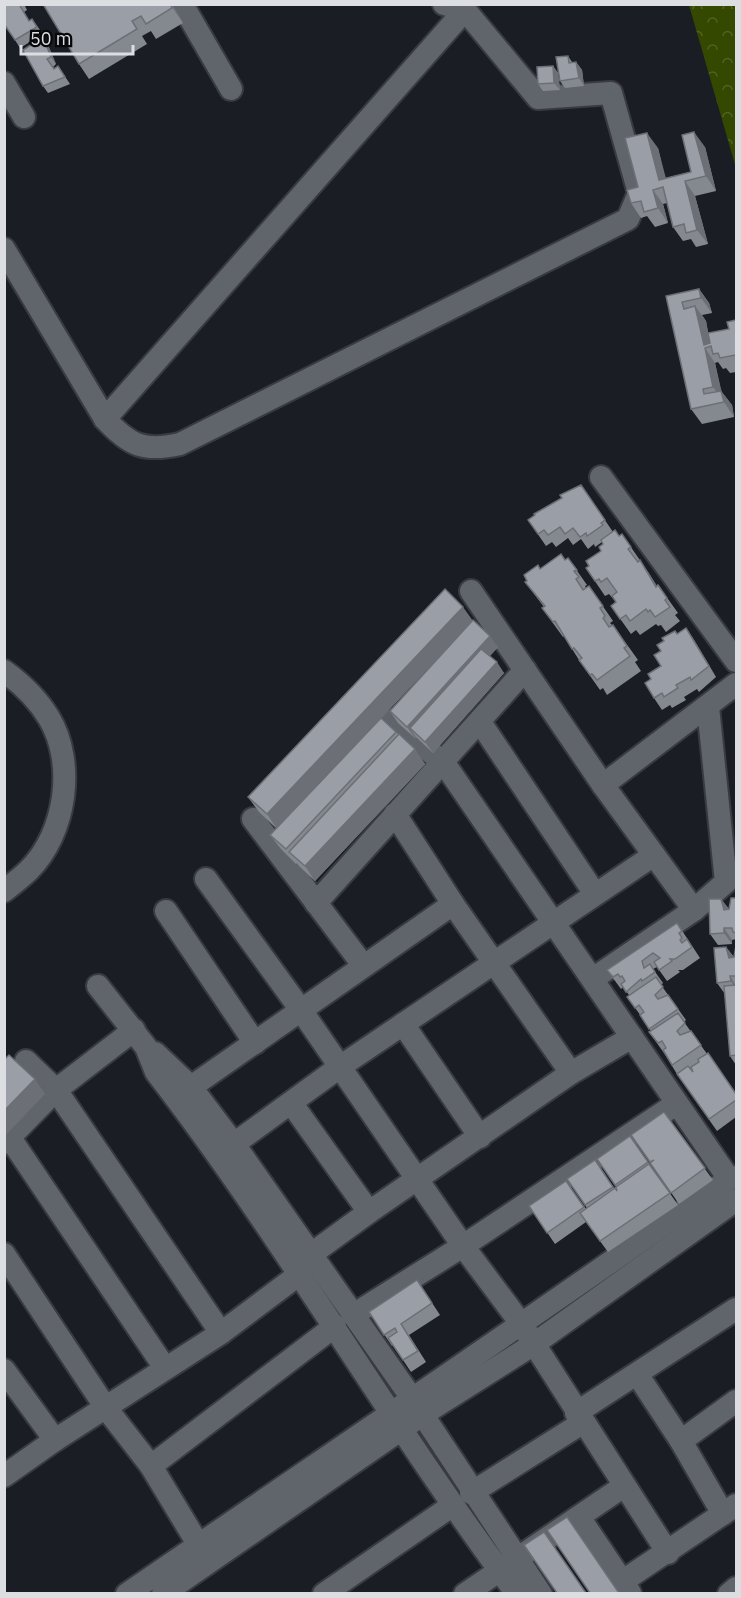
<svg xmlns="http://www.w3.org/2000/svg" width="741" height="1598" viewBox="0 0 741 1598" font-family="'IBM Plex Sans',sans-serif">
  <defs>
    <pattern id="forest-crowns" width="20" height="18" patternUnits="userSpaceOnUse" patternTransform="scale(1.5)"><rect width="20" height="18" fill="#344800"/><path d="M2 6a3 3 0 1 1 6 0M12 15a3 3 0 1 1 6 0" fill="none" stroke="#516225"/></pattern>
  </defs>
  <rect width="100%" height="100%" fill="#1a1e24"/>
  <!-- forest -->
  <polygon fill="url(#forest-crowns)" points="689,5 736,5 736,168"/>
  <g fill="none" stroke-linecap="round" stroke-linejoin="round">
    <defs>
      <g id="minor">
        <polyline points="182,4 231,89"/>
        <polyline points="4,83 24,117"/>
        <path d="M4 249 105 419C130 446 144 452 180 444L628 219 639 193 611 93 538 98 465 10 444 4"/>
        <polyline points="105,419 465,10"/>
        <polyline points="601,477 736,661"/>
        <polyline points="471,591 603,785 694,910"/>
        <path d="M4 671C22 684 37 698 49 718 76 763 66 833 29 870 22 877 13 884 4 891"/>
        <polyline points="392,721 444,763 729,1179"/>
        <polyline points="480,722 595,894"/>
        <polyline points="603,785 736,684"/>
        <polyline points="395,814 453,904 571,1073"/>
        <polyline points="253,819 363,965"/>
        <polyline points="206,879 301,1010 463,1246 522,1325 668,1553"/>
        <polyline points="316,903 525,670"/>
        <polyline points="166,911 255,1043"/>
        <polyline points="594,978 694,910 726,882 708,707"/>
        <path d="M98 986 146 1047 156 1072C285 1239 390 1424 517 1594"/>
        <polyline points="403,1024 480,1137"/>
        <polyline points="155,1053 191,1087 234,1144 411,1397 541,1594"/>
        <polyline points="26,1061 56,1090 221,1333"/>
        <polyline points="191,1087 453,904"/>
        <polyline points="292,1104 369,1212"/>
        <polyline points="10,1138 165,1368"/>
        <polyline points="4,1143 56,1090 134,1030"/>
        <polyline points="234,1144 341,1066 654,855"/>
        <polyline points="4,1254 106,1408 151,1466 198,1544"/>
        <polyline points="299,1263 369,1212 571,1073 632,1037"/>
        <polyline points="353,1315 463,1246 676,1104"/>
        <polyline points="4,1370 55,1440"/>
        <polyline points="637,1374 681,1441 723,1514"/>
        <polyline points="576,1413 736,1309"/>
        <polyline points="681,1441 736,1401"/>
        <polyline points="151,1466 335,1326"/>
        <polyline points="4,1476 55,1440 221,1333 301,1273"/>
        <polyline points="471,1493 582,1423"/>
        <polyline points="579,1517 630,1593"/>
        <polyline points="623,1581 736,1505"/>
        <path d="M127 1594C328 1456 530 1320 729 1179L736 1177"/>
        <polyline points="163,1594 422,1415 534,1344 736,1200"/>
        <polyline points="324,1594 453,1505"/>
        <polyline points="465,1594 624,1486"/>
        <polyline points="729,1594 736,1588"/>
      </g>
    </defs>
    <!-- minor casing -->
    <use href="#minor" stroke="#393b40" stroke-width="26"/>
    <!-- minor -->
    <use href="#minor" stroke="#60656c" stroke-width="22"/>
  </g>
  <!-- wall -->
  <g fill="#848990">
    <polygon points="4,4 24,4 27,10 24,12 29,21 32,19 43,34 20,48 15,40"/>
    <polygon points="43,4 172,4 183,23 156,39 151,31 142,36 147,44 89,79 79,64"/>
    <polygon points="48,45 56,64 53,67 54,68 58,66 70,84 48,93 43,86"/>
    <polygon points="568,56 572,62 576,62 582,70 584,86 565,88 560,81"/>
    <polygon points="553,66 558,73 560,90 543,91 538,84"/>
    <polygon points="705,147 716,191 695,196 708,244 696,247 691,239 683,241 673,227 667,203 663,204 668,223 655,227 647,216 641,218 631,203 658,148 665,178 691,172"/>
    <polygon points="699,289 709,303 712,313 702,315 706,321 708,333 729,329 736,320 736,372 730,373 726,368 723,369 718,362 715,363 721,391 732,405 734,417 702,424 691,409 666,296"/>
    <polygon points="581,485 613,532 619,536 622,534 650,575 657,586 658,585 678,613 675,615 680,621 666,632 661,625 658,626 656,624 640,635 636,630 631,634 611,606 616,602 609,594 605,596 586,568 589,566 601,551 603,544 602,542 595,547 594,544 588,549 581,539 573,545 568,538 556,547 552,542 546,546 528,520"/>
    <polygon points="568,558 587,585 585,586 586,588 589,586 613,621 610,623 612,625 613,625 638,660 635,662 641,671 607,695 603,688 600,690 579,660 564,636 563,637 542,608 544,607 525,582 540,569 565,560"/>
    <polygon points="473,621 498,647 490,656 504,673 433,753 416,737 415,738 398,723 390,711 450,645 381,718 396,732 425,764 315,881 299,866 297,863 296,864 281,849 270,835 276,828 259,812 248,797"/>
    <polygon points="686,628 694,640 716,677 699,692 697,689 684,697 686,700 672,708 670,705 662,710 654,698 651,679 661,666 677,634"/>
    <polygon points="736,898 736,939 732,940 732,944 718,945 710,934 721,899 729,909"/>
    <polygon points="677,923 700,958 683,970 678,970 680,972 667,981 657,967 653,969 663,983 661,985 686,1020 684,1022 736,1094 736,1117 717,1131 677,1074 664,1053 649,1032 651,1031 641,1016 627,997 629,995 623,987 621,989 607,970"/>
    <polygon points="736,946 736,1065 730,1056 725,994 717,983 726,947 734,957"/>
    <polygon points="664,1112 713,1180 679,1204 631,1135"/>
    <polygon points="630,1136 678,1205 608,1252 586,1222 555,1244 529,1206 566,1181 586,1209 587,1208 567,1179 595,1160 614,1188 617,1191 616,1187 597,1159"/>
    <polygon points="417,1280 440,1315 409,1335 426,1362 411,1372 393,1345 392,1346 369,1312"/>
  </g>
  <!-- shaded-wall -->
  <g fill="#6c6f75">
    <polygon points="170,4 172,4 183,23"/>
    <polygon points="43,37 48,45 56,64 51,57"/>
    <polygon points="576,62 582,70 584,86 579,78"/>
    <polygon points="553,66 558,73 560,90 554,83"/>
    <polygon points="694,132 705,147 716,191 706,176"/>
    <polygon points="647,133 658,148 670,194 659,180"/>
    <polygon points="685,181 695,196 708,244 697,230"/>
    <polygon points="653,190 663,204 668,223 658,208"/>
    <polygon points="699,289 709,303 712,313 701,298"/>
    <polygon points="695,306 706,321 711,347 704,345"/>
    <polygon points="705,348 715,363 724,402 713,387"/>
    <polygon points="721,391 732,405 734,417 724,402"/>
    <polygon points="640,560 650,575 666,602 656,587"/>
    <polygon points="463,607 473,621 277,829 267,814"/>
    <polygon points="686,628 694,640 716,677 709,666"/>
    <polygon points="490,636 498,647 418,735 410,728 416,737 415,738 407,727"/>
    <polygon points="497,662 504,673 433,753 425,742"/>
    <polygon points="415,749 425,764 315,881 305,866"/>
    <polygon points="721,899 729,910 724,910"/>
    <polygon points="724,928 732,940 732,944 724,933"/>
    <polygon points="726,947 734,958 729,958"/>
    <polygon points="730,976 736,986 736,989 731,981"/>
    <polygon points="35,1079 45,1094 4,1137 4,1111"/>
  </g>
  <!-- building -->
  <g fill="#9a9fa7" stroke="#6c6f75" stroke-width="1.5">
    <polygon points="4,4 19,4 29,21 32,19 37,27 15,40 4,24"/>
    <polygon points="43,4 170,4 172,8 146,24 141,16 132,21 137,29 79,64"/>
    <polygon points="43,37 51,57 47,59 54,69 58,66 65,77 43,86 23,50"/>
    <polygon points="568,56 569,63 576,62 579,78 560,81 556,57"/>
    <polygon points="553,66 554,83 538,84 537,67"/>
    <polygon points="694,132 706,176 685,181 697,230 686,233 684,224 673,227 663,187 653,190 658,208 644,212 641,201 631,203 627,190 638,187 625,138 647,133 659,180 691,172 682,135"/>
    <polygon points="699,289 701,298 682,302 684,309 695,306 704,345 710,343 708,333 729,329 727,322 736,320 736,355 720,358 718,353 713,354 711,346 705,348 713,387 703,389 704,394 721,391 724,402 691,409 666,296"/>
    <polygon points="581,485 605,520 601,523 603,525 587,536 586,533 580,537 573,528 565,534 560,527 548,535 544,530 538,534 528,520 535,515 534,514 562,498 560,495"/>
    <polygon points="615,530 619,536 622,534 631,547 628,549 638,562 640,560 656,587 658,585 667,598 665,600 670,607 655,617 650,610 648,612 646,609 630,621 626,615 620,619 611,606 616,602 612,596 617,592 607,578 601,582 599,579 595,581 586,568 589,566 586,561 601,551 599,547 603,544 601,540"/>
    <polygon points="561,554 565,560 568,558 577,570 574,571 579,577 576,579 583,590 589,586 603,606 600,608 605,616 603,618 609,627 613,625 627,646 624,648 630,656 597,680 592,674 590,675 579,660 582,658 574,648 572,649 555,621 553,622 542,608 545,606 525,582 527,581 524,575 538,565 540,569"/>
    <polygon points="445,589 463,607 267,814 248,797"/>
    <polygon points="473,620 490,636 407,727 390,711"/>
    <polygon points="686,628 709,666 691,680 690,677 676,685 678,688 664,697 662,693 654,698 645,683 651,679 648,674 661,666 654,655 661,651 657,645 664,641 662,638 675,631 677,634"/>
    <polygon points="481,649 497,662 425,742 410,728"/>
    <polygon points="381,718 396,732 286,849 270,835"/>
    <polygon points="399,734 415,749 305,866 289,852"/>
    <polygon points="731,898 736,898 736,933 733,932 732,928 724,928 724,933 710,934 709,899 721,899 724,910 729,909"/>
    <polygon points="677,923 682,931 679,933 682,938 680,940 682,943 687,939 692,947 675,959 670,959 672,961 659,970 654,962 660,958 653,953 642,961 644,968 650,964 655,972 642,981 641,979 626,992 621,984 625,981 622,976 620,977 618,974 613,977 607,970"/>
    <polygon points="736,946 736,976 730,976 731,981 717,983 714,948 726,947 729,958 734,957"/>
    <polygon points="656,977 663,987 655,995 658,999 668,995 678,1009 649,1029 640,1015 644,1012 639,1005 635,1008 627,997"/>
    <polygon points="736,985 736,1055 730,1056 724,986"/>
    <polygon points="678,1013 685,1023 677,1031 680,1035 691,1031 701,1045 672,1065 663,1050 666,1048 662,1041 658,1043 649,1032"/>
    <polygon points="708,1053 736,1094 736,1100 709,1119 677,1074 688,1066 693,1072 691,1067 699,1062 698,1059"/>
    <polygon points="9,1055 35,1079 4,1111 4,1060"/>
    <polygon points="664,1112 705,1168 671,1193 650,1163 654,1160 650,1162 631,1135"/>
    <polygon points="630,1136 648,1162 615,1185 597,1159"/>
    <polygon points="595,1160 613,1187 585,1205 567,1179"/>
    <polygon points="649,1164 670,1193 600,1241 580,1213 615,1188 617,1191 616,1187"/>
    <polygon points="566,1181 584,1207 547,1233 529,1206"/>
    <polygon points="417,1280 432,1303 401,1324 418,1351 403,1360 388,1338 397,1332 395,1328 384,1335 369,1312"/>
    <polygon points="567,1517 619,1593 590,1593 547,1530"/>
    <polygon points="544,1532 586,1593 557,1593 524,1545"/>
  </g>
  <!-- border -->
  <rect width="741" height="1598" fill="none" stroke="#dcdee2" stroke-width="12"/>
  <!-- scale -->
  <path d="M21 45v9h112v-9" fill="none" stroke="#dcdee2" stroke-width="3"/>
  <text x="30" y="45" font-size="18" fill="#dcdee2" stroke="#07080a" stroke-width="4.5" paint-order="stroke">50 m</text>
</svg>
